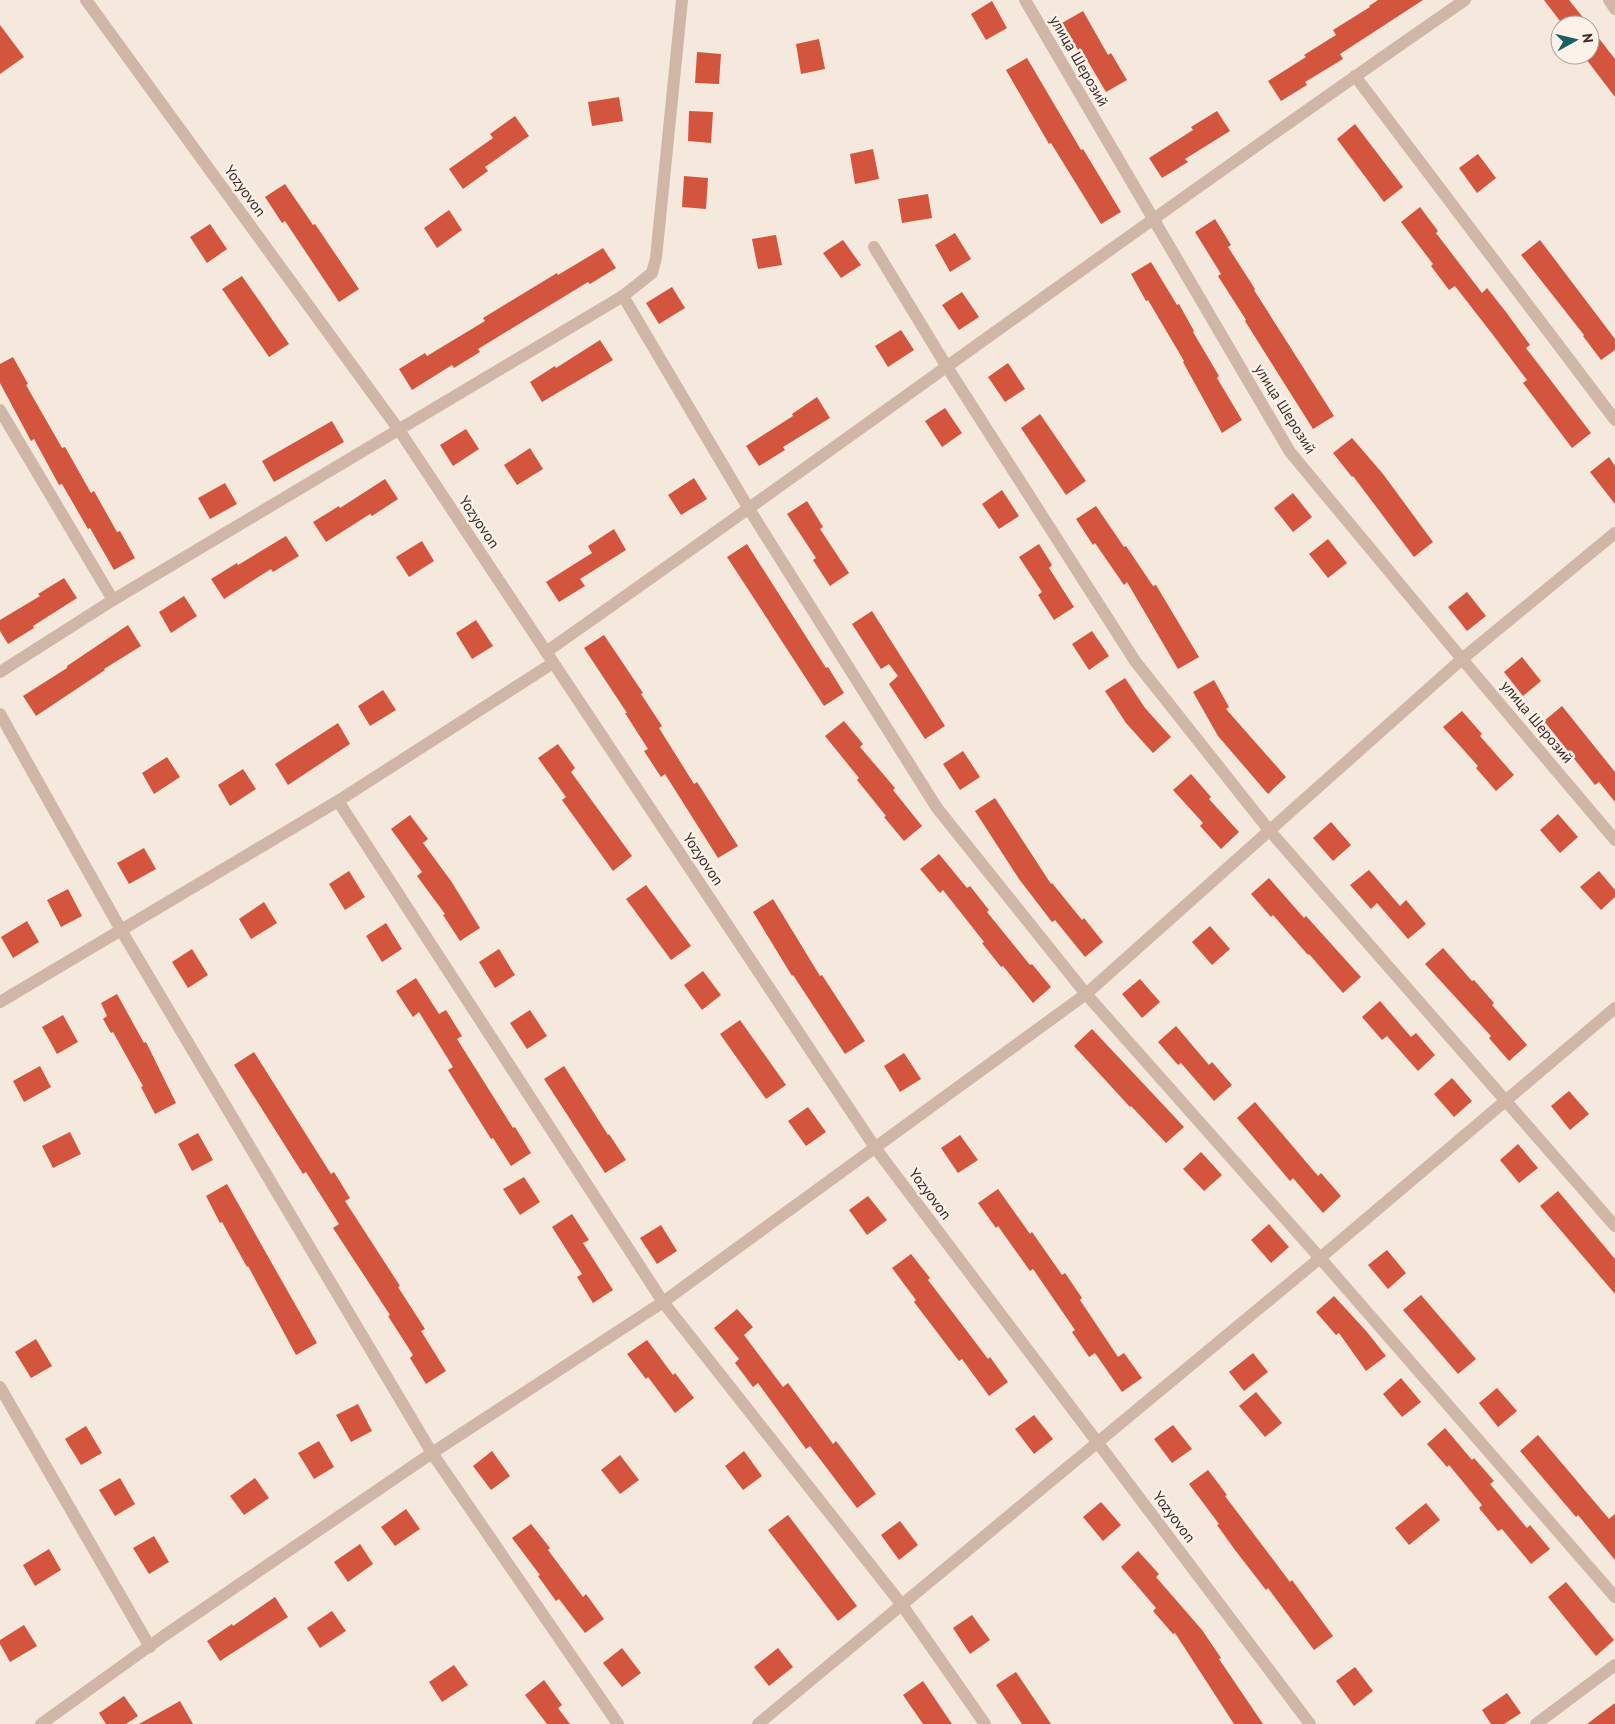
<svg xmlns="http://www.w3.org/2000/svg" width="1615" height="1724" viewBox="0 0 1615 1724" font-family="'PT Sans',sans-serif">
  <rect width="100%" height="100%" fill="#f5e8dd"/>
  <!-- building -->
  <g fill="#d3553d">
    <polygon points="1378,0 1423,0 1340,54 1343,59 1305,82 1307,85 1281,101 1268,81 1306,57 1304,55 1336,35 1333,30 1370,7 1369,6"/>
    <polygon points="1544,0 1569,0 1589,25 1563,25"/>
    <polygon points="992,1 1007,28 986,40 971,14"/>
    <polygon points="1083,11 1108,55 1111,53 1127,80 1106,92 1080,48 1078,50 1062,23"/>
    <polygon points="0,25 24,57 0,74"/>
    <polygon points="1590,27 1615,59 1615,97 1583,55 1590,55"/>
    <polygon points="819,39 825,69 801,74 796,44"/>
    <polygon points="697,52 721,54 719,84 695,83"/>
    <polygon points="1027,58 1081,150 1083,149 1121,212 1101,224 1051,143 1049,144 1006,70"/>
    <polygon points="619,97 623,121 592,126 588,102"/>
    <polygon points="689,111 713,112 711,143 688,141"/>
    <polygon points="1217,111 1230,131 1185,159 1188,162 1162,178 1149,158 1193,130 1191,127"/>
    <polygon points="515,116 529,136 485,167 488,171 463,189 449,169 493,138 490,134"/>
    <polygon points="1355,124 1403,187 1384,202 1337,139"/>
    <polygon points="873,149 879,179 855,184 850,154"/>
    <polygon points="1478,154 1496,178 1477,193 1459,168"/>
    <polygon points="684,176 708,178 706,209 682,207"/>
    <polygon points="285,184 313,225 315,224 359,289 339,302 285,221 282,223 265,197"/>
    <polygon points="928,194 932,218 902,223 898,199"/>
    <polygon points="1420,207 1438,231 1436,233 1482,293 1487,288 1506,312 1530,345 1526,348 1591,433 1572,448 1523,383 1527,380 1493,335 1455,286 1449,290 1431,266 1433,264 1401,222"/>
    <polygon points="449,210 462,230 437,248 424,228"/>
    <polygon points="1215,219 1231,245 1228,247 1255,289 1254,290 1334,416 1313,429 1245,321 1246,320 1218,276 1221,274 1195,232"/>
    <polygon points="210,224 227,249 207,263 190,237"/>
    <polygon points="955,233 971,259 950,272 935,245"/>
    <polygon points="776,235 782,265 758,269 752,239"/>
    <polygon points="843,240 861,265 841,278 823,253"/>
    <polygon points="1540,240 1615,339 1615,350 1601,360 1583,336 1584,335 1521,255"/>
    <polygon points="603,248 616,268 590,284 588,282 478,349 480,352 454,368 452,365 412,390 399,369 425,353 427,356 485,321 483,318 557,273 558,275"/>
    <polygon points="1151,262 1177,305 1179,304 1194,331 1193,332 1219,376 1217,378 1242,420 1222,433 1183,362 1184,361 1148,300 1146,301 1131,274"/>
    <polygon points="242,276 289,344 269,357 222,289"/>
    <polygon points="672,287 685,308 659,324 646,303"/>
    <polygon points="962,292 979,317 959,330 942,305"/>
    <polygon points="901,330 914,350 888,367 875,346"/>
    <polygon points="600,340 613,360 542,402 530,382 555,366 556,368"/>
    <polygon points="13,357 28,384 26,385 62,448 65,447 91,493 94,491 117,532 120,531 135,558 114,570 90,528 88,529 62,484 59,485 34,439 31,441 0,383 0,364"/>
    <polygon points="1008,363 1025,389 1005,402 988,377"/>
    <polygon points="817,397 830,418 783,447 785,450 759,466 746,446 793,416 792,414"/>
    <polygon points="945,408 962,433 942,447 925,421"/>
    <polygon points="1040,414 1086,481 1066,495 1021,428"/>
    <polygon points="332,421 344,442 274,482 262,461"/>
    <polygon points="466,429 479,449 453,466 440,445"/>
    <polygon points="1352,438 1383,474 1433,542 1414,557 1353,476 1352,477 1333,453"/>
    <polygon points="530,448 543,469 517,485 504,465"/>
    <polygon points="1609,457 1615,466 1615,504 1590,472"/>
    <polygon points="694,478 707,499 681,515 668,495"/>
    <polygon points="385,479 398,499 372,516 370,514 326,542 313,522 339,506 340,508"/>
    <polygon points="225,483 237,504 210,519 198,498"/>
    <polygon points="1002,490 1019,516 999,529 982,504"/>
    <polygon points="1293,493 1312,517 1293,532 1274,508"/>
    <polygon points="807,501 823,527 820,529 849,573 830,586 813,560 816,558 787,514"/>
    <polygon points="1096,506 1124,547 1126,546 1153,586 1156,585 1199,657 1178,669 1127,582 1124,585 1095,543 1093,545 1076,519"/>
    <polygon points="614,529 626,550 580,579 585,586 559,602 546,582 592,553 588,546"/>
    <polygon points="286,536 299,556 273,572 271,569 224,599 211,579 237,563 238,565"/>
    <polygon points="1328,539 1347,563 1328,578 1309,554"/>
    <polygon points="422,541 434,561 409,577 396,557"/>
    <polygon points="747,544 826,668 828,667 844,693 824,706 727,557"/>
    <polygon points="1039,544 1052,565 1049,568 1074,607 1054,620 1038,595 1042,592 1019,557"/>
    <polygon points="64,578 77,598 33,626 34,628 8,644 0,631 0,620 40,596 38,594"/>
    <polygon points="1467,592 1486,616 1467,631 1448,607"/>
    <polygon points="184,596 197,616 171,633 159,612"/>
    <polygon points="872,611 945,726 925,739 889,684 898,676 889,664 881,669 852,624"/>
    <polygon points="476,620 493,646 472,659 456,633"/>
    <polygon points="128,625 141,646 104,669 105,670 36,716 23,696 67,668 67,666"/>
    <polygon points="1092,631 1109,656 1089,670 1072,644"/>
    <polygon points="604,635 643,693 641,694 662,726 659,728 694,784 697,782 738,846 718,858 665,774 661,777 644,751 648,749 625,713 627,713 584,648"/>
    <polygon points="1522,657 1541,681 1523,696 1504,672"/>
    <polygon points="1125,678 1145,708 1171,737 1153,753 1126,723 1105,691"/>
    <polygon points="1214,680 1229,707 1226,709 1286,777 1268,794 1218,736 1193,692"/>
    <polygon points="383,690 396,710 370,726 358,706"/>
    <polygon points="1562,706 1615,772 1615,802 1599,782 1595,785 1544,721"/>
    <polygon points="1462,711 1482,734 1480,736 1514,775 1496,791 1476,768 1478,766 1443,727"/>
    <polygon points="844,721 863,744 860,747 895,788 893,790 922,826 904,841 884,817 886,816 857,780 859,778 825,736"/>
    <polygon points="338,723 350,744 288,785 275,764"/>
    <polygon points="558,744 575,768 571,772 632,856 613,871 562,800 566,797 538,758"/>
    <polygon points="963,751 980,777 960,790 943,764"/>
    <polygon points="167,757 180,777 154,794 142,773"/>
    <polygon points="243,769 256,789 230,806 218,785"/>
    <polygon points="1191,774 1211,797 1209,799 1239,832 1221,849 1200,826 1203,823 1173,790"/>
    <polygon points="995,798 1051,884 1052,883 1082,920 1084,918 1103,942 1085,957 1055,920 1052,922 1019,879 975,811"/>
    <polygon points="1558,814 1578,837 1560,853 1540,830"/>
    <polygon points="410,815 428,839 423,843 451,881 480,928 460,941 443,915 445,914 417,876 422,872 391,829"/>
    <polygon points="1331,822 1351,845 1333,861 1313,838"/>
    <polygon points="144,848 156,869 129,884 117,863"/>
    <polygon points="939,854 967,888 970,886 989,910 987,912 1030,965 1032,964 1051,987 1033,1003 1003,966 1001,967 982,943 984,942 943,890 940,893 920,869"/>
    <polygon points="1369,870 1400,906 1406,900 1426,924 1408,939 1377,903 1371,909 1350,885"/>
    <polygon points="349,871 365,897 345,910 329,884"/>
    <polygon points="1599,871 1615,890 1615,897 1601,910 1580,887"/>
    <polygon points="1269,878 1304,918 1306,916 1361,977 1343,993 1309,954 1308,955 1273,915 1271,917 1251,894"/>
    <polygon points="646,885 691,946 671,960 626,899"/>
    <polygon points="68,889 82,916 61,927 47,900"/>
    <polygon points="773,899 820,976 822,975 865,1041 845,1054 793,975 792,976 753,912"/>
    <polygon points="264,902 277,923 251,939 239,919"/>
    <polygon points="27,921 39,942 13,958 1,937"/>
    <polygon points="386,923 402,949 382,962 366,936"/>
    <polygon points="1210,926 1230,949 1212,965 1192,942"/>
    <polygon points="1443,948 1472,981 1474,980 1494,1003 1492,1005 1527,1045 1509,1061 1489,1038 1491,1036 1425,964"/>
    <polygon points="192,949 208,975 188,988 172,962"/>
    <polygon points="499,949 515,975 495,988 479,962"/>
    <polygon points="703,971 721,995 702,1010 684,985"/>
    <polygon points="416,978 439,1014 446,1010 462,1036 457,1039 513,1128 515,1127 531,1153 511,1166 493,1138 491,1139 448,1070 453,1067 419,1012 413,1017 396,991"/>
    <polygon points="1140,979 1160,1002 1142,1018 1122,994"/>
    <polygon points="117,994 144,1043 146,1042 176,1103 155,1114 141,1087 143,1086 113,1032 111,1033 103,1019 107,1016 101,1003"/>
    <polygon points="1380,1001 1411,1037 1416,1033 1435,1055 1418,1071 1387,1036 1382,1040 1362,1017"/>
    <polygon points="530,1010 547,1036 527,1049 510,1023"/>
    <polygon points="63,1015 78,1042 57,1054 42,1027"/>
    <polygon points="740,1020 786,1085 766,1099 720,1034"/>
    <polygon points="1176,1026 1209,1065 1212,1062 1232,1085 1214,1101 1181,1063 1178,1065 1158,1042"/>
    <polygon points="1092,1029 1184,1127 1166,1143 1131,1106 1130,1107 1074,1046"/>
    <polygon points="254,1052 331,1174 334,1172 350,1198 345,1201 400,1286 398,1287 425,1329 421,1331 446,1371 426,1384 410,1358 413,1355 388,1316 390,1315 333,1228 339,1224 306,1172 303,1174 234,1065"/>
    <polygon points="904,1053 921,1079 900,1092 884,1066"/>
    <polygon points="40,1066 51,1087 24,1102 13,1081"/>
    <polygon points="564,1066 608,1135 609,1134 626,1160 605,1173 544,1079"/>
    <polygon points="1452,1078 1472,1101 1454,1117 1434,1094"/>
    <polygon points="1569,1091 1589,1114 1570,1130 1551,1106"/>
    <polygon points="1255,1102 1318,1176 1321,1173 1341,1196 1323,1213 1293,1178 1290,1181 1237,1118"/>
    <polygon points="808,1107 826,1132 806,1146 788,1121"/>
    <polygon points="70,1132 81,1154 53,1168 42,1146"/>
    <polygon points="198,1133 213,1160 192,1171 178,1144"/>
    <polygon points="960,1135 978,1160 958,1173 941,1148"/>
    <polygon points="1518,1144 1538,1168 1519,1183 1500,1160"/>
    <polygon points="1201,1152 1222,1175 1204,1191 1183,1169"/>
    <polygon points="524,1177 540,1202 520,1215 503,1189"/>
    <polygon points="227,1184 317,1343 296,1355 248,1266 247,1267 222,1222 220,1223 206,1196"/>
    <polygon points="998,1189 1030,1234 1032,1232 1062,1275 1065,1273 1082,1298 1080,1300 1118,1357 1124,1353 1142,1378 1122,1392 1095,1353 1089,1357 1072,1332 1075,1330 1033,1269 1030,1271 998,1226 996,1228 978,1203"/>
    <polygon points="1558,1191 1615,1259 1615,1294 1540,1206"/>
    <polygon points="868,1196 887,1220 867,1235 849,1210"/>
    <polygon points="572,1214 589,1240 583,1243 613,1290 593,1303 577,1277 582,1274 552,1227"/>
    <polygon points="1269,1224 1289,1247 1271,1263 1251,1240"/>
    <polygon points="661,1225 677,1251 657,1264 640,1238"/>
    <polygon points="1387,1250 1406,1273 1388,1289 1368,1265"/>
    <polygon points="911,1254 930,1278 928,1280 960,1322 988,1359 990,1357 1008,1382 989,1396 962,1359 959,1361 914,1302 916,1300 892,1268"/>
    <polygon points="1421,1295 1476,1359 1458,1374 1403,1310"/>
    <polygon points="1334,1296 1367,1332 1386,1356 1366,1371 1339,1333 1336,1335 1316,1312"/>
    <polygon points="737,1309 753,1327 744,1335 783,1387 788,1383 833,1444 836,1441 876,1494 857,1508 810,1446 806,1449 758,1383 753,1387 735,1363 739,1359 714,1328"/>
    <polygon points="36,1339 52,1366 31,1378 15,1352"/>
    <polygon points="647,1340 673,1375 675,1373 694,1398 675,1413 648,1377 646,1379 627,1354"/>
    <polygon points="1253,1353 1268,1372 1244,1391 1229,1372"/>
    <polygon points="1401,1378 1421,1402 1402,1417 1383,1394"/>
    <polygon points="1497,1388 1517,1411 1498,1427 1479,1403"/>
    <polygon points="1256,1392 1282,1423 1265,1437 1239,1406"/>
    <polygon points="358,1404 372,1431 351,1442 336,1415"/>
    <polygon points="1034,1415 1053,1439 1034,1454 1015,1429"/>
    <polygon points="1173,1425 1192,1449 1172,1463 1154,1439"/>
    <polygon points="86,1426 102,1453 81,1465 65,1439"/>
    <polygon points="1445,1428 1472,1460 1474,1458 1494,1481 1490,1484 1527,1528 1530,1525 1550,1549 1531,1564 1502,1529 1498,1531 1479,1508 1482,1505 1449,1465 1447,1467 1427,1444"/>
    <polygon points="1538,1435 1609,1519 1615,1514 1615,1560 1578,1515 1576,1517 1520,1451"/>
    <polygon points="319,1441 334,1467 314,1479 298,1453"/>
    <polygon points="492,1451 510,1476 491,1490 473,1466"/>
    <polygon points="744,1451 762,1476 743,1490 725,1466"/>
    <polygon points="620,1455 639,1480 620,1494 601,1470"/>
    <polygon points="1208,1470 1227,1495 1225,1496 1290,1582 1292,1580 1333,1636 1314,1650 1268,1588 1266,1590 1235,1550 1217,1525 1219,1524 1189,1484"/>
    <polygon points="120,1478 135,1504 115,1516 99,1490"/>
    <polygon points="255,1478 269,1498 244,1515 230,1496"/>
    <polygon points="1101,1502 1121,1525 1103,1541 1083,1517"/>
    <polygon points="1426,1503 1440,1520 1409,1545 1395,1528"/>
    <polygon points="406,1509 420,1529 395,1546 381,1527"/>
    <polygon points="788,1515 857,1606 838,1621 768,1530"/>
    <polygon points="900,1521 918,1545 899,1560 881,1535"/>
    <polygon points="531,1524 550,1548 548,1550 583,1597 586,1594 604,1619 585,1633 559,1599 556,1601 538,1576 540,1575 512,1538"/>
    <polygon points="154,1536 169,1562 149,1574 133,1548"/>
    <polygon points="360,1544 373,1564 348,1582 334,1562"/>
    <polygon points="49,1549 61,1570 35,1586 23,1565"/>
    <polygon points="1138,1551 1159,1574 1156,1577 1202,1630 1221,1658 1219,1659 1263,1724 1234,1724 1175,1633 1173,1634 1153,1611 1156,1608 1121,1567"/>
    <polygon points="1566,1582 1614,1640 1596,1656 1548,1597"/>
    <polygon points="275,1597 288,1617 220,1661 207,1641 232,1624 233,1626"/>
    <polygon points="332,1611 346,1631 320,1648 307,1628"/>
    <polygon points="972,1615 990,1640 970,1654 953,1628"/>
    <polygon points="24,1625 37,1646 10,1662 0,1644 0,1640"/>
    <polygon points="622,1648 641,1673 622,1687 603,1663"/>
    <polygon points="778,1648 793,1667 769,1686 754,1667"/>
    <polygon points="454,1665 468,1685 442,1702 429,1682"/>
    <polygon points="1355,1667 1373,1691 1354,1706 1336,1681"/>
    <polygon points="1016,1672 1051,1724 1022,1724 996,1685"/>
    <polygon points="544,1680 562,1705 558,1708 570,1724 547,1724 525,1695"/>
    <polygon points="923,1681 952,1724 923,1724 903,1695"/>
    <polygon points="1507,1693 1521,1713 1504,1724 1491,1724 1482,1710"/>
    <polygon points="124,1696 138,1716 126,1724 106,1724 99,1713"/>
    <polygon points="180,1701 193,1724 139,1724"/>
    <polygon points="1615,1703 1615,1724 1587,1724"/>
  </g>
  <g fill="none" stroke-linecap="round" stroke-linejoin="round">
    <!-- minor -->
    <g stroke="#cfb6a7" stroke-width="12">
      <polyline points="86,0 399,430 876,1149 1310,1724"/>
      <polyline points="1025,0 1290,452 1462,659 1615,840"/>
      <polyline points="1609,0 1615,9"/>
      <polyline points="1355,76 1615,420"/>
      <polyline points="874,247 947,367 1135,661 1269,830 1615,1226"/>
      <polyline points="623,296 749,509 937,808 1086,994 1320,1258 1615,1597"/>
      <polyline points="0,410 113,600"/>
      <path d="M546 652C854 436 1156 213 1465 0"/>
      <polyline points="0,672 113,600 623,296 652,273 656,258 682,0"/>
      <polyline points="0,714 121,930 432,1453 618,1724"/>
      <polyline points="338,801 663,1302 902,1605 985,1724"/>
      <polyline points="0,1002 338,801 553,663"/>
      <polyline points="0,1387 150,1647"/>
      <polyline points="41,1724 165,1635 432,1453 663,1302 1086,994 1462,659 1615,533"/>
      <polyline points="758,1724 1320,1258 1615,1008"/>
      <polyline points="1536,1724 1615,1665"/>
    </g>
  </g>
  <g text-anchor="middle" stroke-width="5" stroke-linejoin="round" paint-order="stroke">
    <!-- street labels -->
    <g font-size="15" fill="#3b2c28" stroke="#fcf2ea">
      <text transform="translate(1079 61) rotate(60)" y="5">улица Шерозий</text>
      <text transform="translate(245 191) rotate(54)" y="5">Yozyovon</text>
      <text transform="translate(1285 409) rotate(58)" y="5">улица Шерозий</text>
      <text transform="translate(479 522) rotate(56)" y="5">Yozyovon</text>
      <text transform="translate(1537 722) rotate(50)" y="5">улица Шерозий</text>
      <text transform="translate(703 859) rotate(56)" y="5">Yozyovon</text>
      <text transform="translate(930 1194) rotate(53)" y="5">Yozyovon</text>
      <text transform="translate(1174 1517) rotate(53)" y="5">Yozyovon</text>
    </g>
  </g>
  <!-- north arrow -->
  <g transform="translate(1575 40) rotate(82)"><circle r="24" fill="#fcf2ea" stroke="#afa39c"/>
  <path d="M0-4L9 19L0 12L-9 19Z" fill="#196160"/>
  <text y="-8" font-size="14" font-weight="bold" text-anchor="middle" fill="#3b2c28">N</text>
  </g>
</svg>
